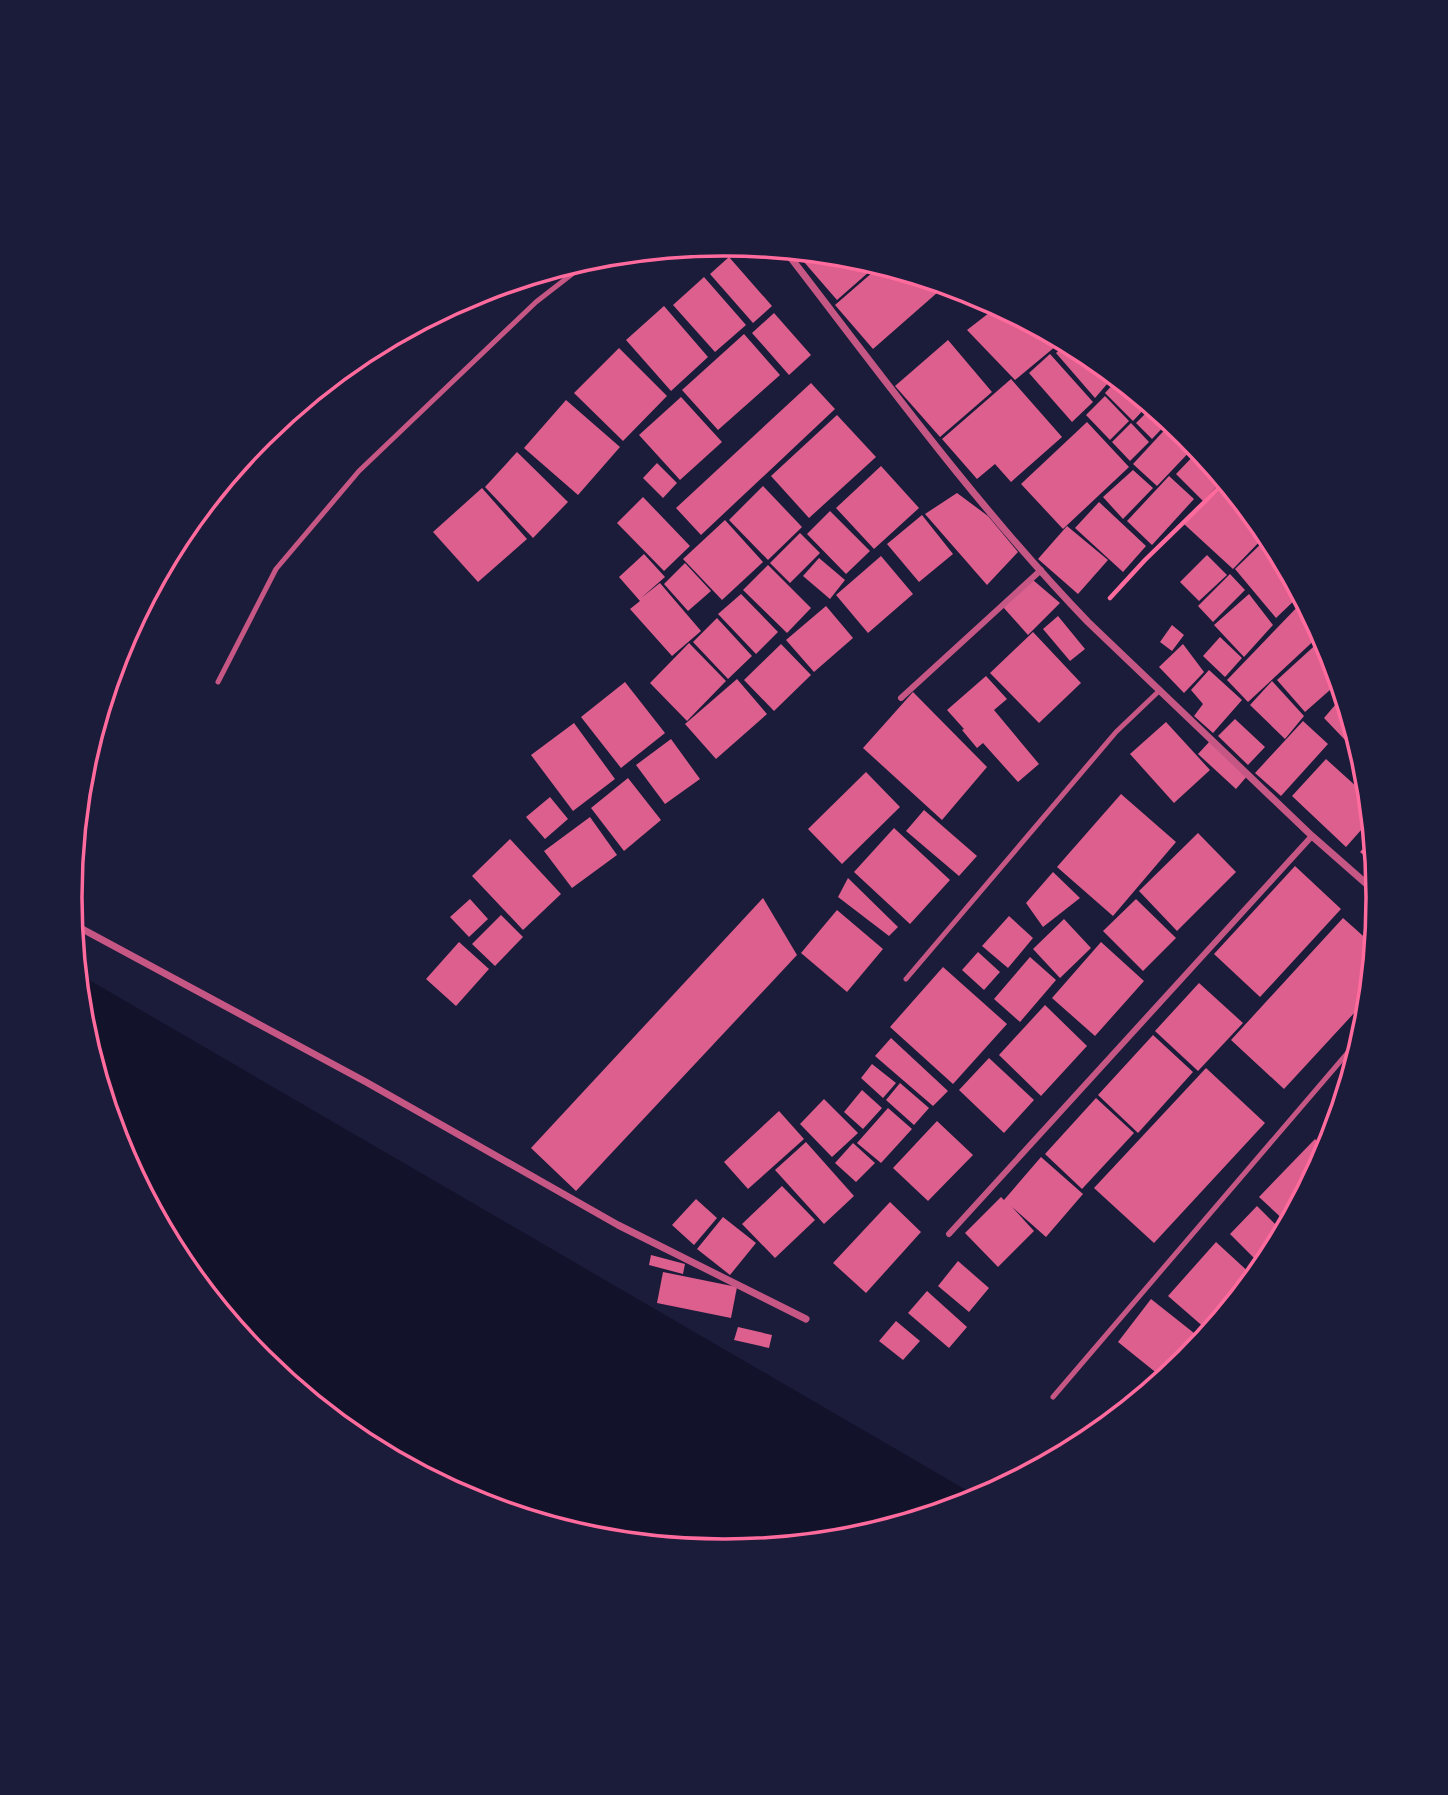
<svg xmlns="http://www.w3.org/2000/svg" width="1448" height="1795" viewBox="0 0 1448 1795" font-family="'Source Sans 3',sans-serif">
  <rect width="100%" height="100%" fill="#1b1b3a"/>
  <!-- water -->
  <polygon fill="#12122b" points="77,973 980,1498 974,1502 851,1539 721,1551 596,1539 473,1502 360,1441 261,1360 180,1261 120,1147 82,1025"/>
  <!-- building -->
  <g fill="#dd5f8e">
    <polygon points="815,252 852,256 878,264 837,300 804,262"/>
    <polygon points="729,257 772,306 753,323 710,274"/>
    <polygon points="881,265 927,279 938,292 873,349 835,305"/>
    <polygon points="704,277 746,325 715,352 673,305"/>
    <polygon points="664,306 708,357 671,391 626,340"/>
    <polygon points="998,306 1062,341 1015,380 967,330"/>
    <polygon points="774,313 811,355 789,375 752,333"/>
    <polygon points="744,334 780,375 718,430 682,390"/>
    <polygon points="948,340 992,392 940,437 895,386"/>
    <polygon points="1067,343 1088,354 1114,376 1095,398 1056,353"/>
    <polygon points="619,348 667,396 623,441 574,393"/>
    <polygon points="1050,354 1093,402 1072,422 1029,373"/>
    <polygon points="1011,379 1062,437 1011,482 995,464 977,479 942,439"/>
    <polygon points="1118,379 1149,404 1133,421 1105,393"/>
    <polygon points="811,383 835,409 701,535 676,508"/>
    <polygon points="1105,396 1129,421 1110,440 1086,415"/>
    <polygon points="681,397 722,442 680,480 639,435"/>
    <polygon points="566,400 620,447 578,495 524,448"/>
    <polygon points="1152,407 1169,421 1152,439 1136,423"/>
    <polygon points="837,415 876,457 809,518 771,476"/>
    <polygon points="1087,422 1129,467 1063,529 1021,484"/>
    <polygon points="1131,423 1149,442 1130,461 1112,442"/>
    <polygon points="1171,423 1187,435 1195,446 1157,486 1133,464"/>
    <polygon points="1199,450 1223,480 1203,501 1176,474"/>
    <polygon points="517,452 568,502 533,538 485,487"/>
    <polygon points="657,463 677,483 663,498 643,478"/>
    <polygon points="881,466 919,508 874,549 836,508"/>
    <polygon points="1133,470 1153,488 1123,519 1103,497"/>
    <polygon points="1169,476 1194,499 1152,545 1127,521"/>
    <polygon points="1226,484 1267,534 1233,569 1184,524"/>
    <polygon points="763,486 802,527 768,560 729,520"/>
    <polygon points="482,488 527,539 478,582 433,532"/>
    <polygon points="957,493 988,516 1018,552 987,585 925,514"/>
    <polygon points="643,497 690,546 664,571 617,523"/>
    <polygon points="1099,502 1146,546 1123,572 1075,528"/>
    <polygon points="830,511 870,551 846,574 807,534"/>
    <polygon points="922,515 953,554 919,582 887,544"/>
    <polygon points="725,520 763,562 722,600 683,559"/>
    <polygon points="1067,526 1108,560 1078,594 1038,559"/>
    <polygon points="800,533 820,553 790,583 770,563"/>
    <polygon points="1269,536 1300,595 1276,618 1235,569"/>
    <polygon points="644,554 665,577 641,598 660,583 701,631 672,656 630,609 640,601 619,577"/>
    <polygon points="1207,555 1227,575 1199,601 1180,582"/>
    <polygon points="881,556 913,594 868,633 836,595"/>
    <polygon points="819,558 845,580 830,599 803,576"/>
    <polygon points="685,563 711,591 688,611 664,584"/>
    <polygon points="768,565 811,608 787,633 743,590"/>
    <polygon points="1230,574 1245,590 1213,622 1198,606"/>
    <polygon points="1033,580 1060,603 1028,635 1003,607"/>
    <polygon points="741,594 778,632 756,654 718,614"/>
    <polygon points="1249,594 1273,625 1244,657 1214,625"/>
    <polygon points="1303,601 1321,634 1248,702 1227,680"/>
    <polygon points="826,606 853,638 814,672 786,640"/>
    <polygon points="1058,616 1085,649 1070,661 1043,629"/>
    <polygon points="717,618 752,656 728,679 693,642"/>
    <polygon points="1172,625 1184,635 1172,651 1160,642"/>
    <polygon points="1033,632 1081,683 1039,723 990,673"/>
    <polygon points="1220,637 1242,658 1225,677 1203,656"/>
    <polygon points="1323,638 1328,648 1339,682 1305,712 1277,680"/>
    <polygon points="689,643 726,681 687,721 650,683"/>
    <polygon points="781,644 811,675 774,711 744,680"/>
    <polygon points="1183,644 1204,672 1184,693 1159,667"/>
    <polygon points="1209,670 1242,700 1213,733 1194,716 1203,704 1191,690"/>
    <polygon points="986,676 1007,699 994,710 1039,764 1018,782 983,743 977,748 962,730 964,729 947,710"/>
    <polygon points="737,679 767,714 716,759 685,724"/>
    <polygon points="1272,681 1304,716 1285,739 1250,705"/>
    <polygon points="625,682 665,733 621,768 581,717"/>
    <polygon points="913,692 987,767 942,820 863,748"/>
    <polygon points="1341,698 1344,700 1354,732 1346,741 1324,718"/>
    <polygon points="1235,719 1265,747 1248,765 1218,736"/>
    <polygon points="1303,721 1328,744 1281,796 1255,773"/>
    <polygon points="1166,722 1210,770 1174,803 1130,754"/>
    <polygon points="574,723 615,779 573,811 531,755"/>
    <polygon points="671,739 700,779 665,804 636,765"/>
    <polygon points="1210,741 1248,775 1236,789 1198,754"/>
    <polygon points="1326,759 1368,797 1370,820 1346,847 1292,796"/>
    <polygon points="866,772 900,807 842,864 808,829"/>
    <polygon points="628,778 661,820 624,851 591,808"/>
    <polygon points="1121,794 1176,842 1113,916 1057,867"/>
    <polygon points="550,797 568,819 545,839 526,817"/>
    <polygon points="924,810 977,856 959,876 906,831"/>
    <polygon points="590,817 617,855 572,888 544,851"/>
    <polygon points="894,828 950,880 910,924 854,872"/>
    <polygon points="1198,833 1236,872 1177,931 1139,891"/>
    <polygon points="1372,838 1374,860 1375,865 1360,852"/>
    <polygon points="510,839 561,894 523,930 472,876"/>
    <polygon points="1295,866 1341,909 1260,997 1214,954"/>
    <polygon points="1053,872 1080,898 1043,927 1026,903"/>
    <polygon points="848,878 898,927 889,936 838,897"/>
    <polygon points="763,898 797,955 576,1191 531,1148"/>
    <polygon points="470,899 488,919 469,937 450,917"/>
    <polygon points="1136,899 1176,938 1143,971 1103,931"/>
    <polygon points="837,910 883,949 847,992 801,953"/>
    <polygon points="501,915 523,937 495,966 472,944"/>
    <polygon points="1009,916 1033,938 1008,968 982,946"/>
    <polygon points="1343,918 1371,943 1374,940 1368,998 1284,1089 1231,1040"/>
    <polygon points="1064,919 1091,948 1060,978 1033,949"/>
    <polygon points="459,942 489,969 456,1006 426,979"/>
    <polygon points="1101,942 1144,981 1095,1036 1052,998"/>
    <polygon points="978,952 1000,972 984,990 962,970"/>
    <polygon points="1030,957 1056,980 1020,1022 994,999"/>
    <polygon points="943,967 1007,1024 953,1084 890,1027"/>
    <polygon points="1199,983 1243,1023 1198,1071 1155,1031"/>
    <polygon points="1045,1005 1087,1046 1041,1096 999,1055"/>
    <polygon points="1153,1035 1193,1072 1138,1133 1098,1095"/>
    <polygon points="891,1038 948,1091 933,1106 875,1056"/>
    <polygon points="989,1058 1034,1100 1004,1133 959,1090"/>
    <polygon points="872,1064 896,1083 883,1098 861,1078"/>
    <polygon points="1206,1068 1265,1123 1154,1243 1094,1188"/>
    <polygon points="900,1083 929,1108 914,1125 886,1100"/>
    <polygon points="862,1090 882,1108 863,1129 844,1112"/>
    <polygon points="1096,1098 1134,1133 1082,1189 1045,1154"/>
    <polygon points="824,1099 858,1133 832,1157 800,1124"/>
    <polygon points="888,1108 912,1129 881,1163 857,1143"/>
    <polygon points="779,1111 804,1139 748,1189 724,1162"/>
    <polygon points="1338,1114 1336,1121 1329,1144 1319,1134"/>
    <polygon points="937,1121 973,1155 928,1201 893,1168"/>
    <polygon points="1315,1139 1327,1151 1288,1224 1259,1197"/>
    <polygon points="806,1142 854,1196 824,1224 775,1170"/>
    <polygon points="853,1143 875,1163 856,1182 835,1163"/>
    <polygon points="1041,1157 1083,1194 1046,1237 1012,1207 1034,1231 998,1267 965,1233 1001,1197 1004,1200"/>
    <polygon points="782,1186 815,1220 775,1258 742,1224"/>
    <polygon points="696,1199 717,1218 694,1245 672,1225"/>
    <polygon points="890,1202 921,1232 866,1293 833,1263"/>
    <polygon points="1257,1206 1283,1232 1273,1251 1260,1264 1230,1234"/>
    <polygon points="723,1217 756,1243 730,1275 697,1249"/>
    <polygon points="1216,1242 1253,1276 1206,1329 1168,1296"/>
    <polygon points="651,1255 685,1264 683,1274 649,1265"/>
    <polygon points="958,1261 989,1288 969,1312 938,1286"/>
    <polygon points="663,1272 737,1287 731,1318 657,1303"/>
    <polygon points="927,1291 967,1327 949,1348 908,1313"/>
    <polygon points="1151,1299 1199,1337 1173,1371 1164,1379 1118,1342"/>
    <polygon points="896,1321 920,1341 903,1360 879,1341"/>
    <polygon points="738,1327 772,1335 769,1348 734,1340"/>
  </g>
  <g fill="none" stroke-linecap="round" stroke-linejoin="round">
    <!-- path -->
    <polyline stroke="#ff6b9d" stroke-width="4.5" points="1110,598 1145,560 1225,482"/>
    <!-- service -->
    <g stroke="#c65784" stroke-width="5">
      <polyline points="218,682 276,569 359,471 536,302 594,257"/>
      <polyline points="906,979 1116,732 1160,690"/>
      <polyline points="1053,1397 1362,1036"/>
    </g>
    <!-- pedestrian -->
    <g stroke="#c65784" stroke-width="6">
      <polyline points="901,698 1041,570"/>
      <polyline points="949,1234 1312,836"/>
    </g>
    <!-- minor -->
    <g stroke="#c65784" stroke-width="7">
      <path d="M784 249C882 376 977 507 1088 622L1312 836 1378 894"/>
      <polyline points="73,924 366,1082 618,1225 806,1319"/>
    </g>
  </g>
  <!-- crop -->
  <path d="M0 0H1448V1795H0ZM723 256H725A641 641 0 0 1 1366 897V898A641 641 0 0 1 725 1539H723A641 641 0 0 1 82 898V897A641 641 0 0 1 723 256Z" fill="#1b1b3a" fill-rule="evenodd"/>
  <path fill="none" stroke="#ff6b9d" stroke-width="3.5" d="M723 256H725A641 641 0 0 1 1366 897V898A641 641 0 0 1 725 1539H723A641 641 0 0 1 82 898V897A641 641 0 0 1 723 256Z"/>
</svg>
